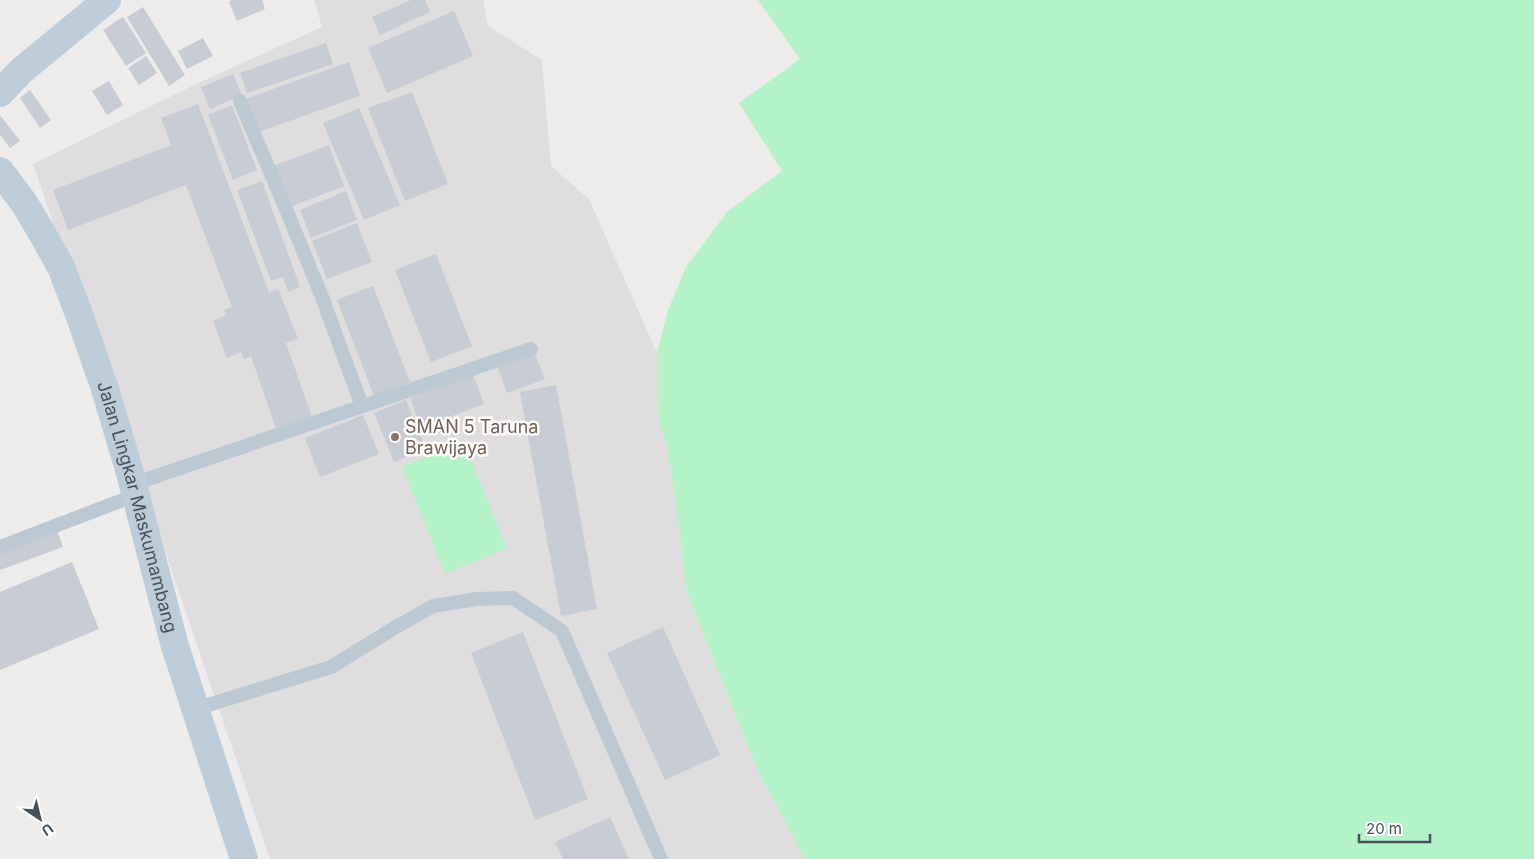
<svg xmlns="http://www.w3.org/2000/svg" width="1534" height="859" viewBox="0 0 1534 859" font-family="Inter,sans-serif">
  <rect width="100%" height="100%" fill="#efecec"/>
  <!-- education -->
  <polygon fill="#e0ddde" points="314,0 483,0 488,26 542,60 551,166 589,199 657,353 657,401 660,426 668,449 687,593 758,772 805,859 270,859 33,164 196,84 322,27"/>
  <!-- green -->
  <g fill="#b4f3c8">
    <polygon points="758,0 1534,0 1534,859 805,859 758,772 687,593 668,449 660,426 657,401 657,353 668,310 686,267 727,212 782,171 739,103 800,59"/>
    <polygon points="464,442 507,549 445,574 402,467"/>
  </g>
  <!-- building -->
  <g fill="#c7cbd3">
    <polygon points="232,0 262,0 265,9 237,21 229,2"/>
    <polygon points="411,0 425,0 430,12 380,35 372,17"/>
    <polygon points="143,7 185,75 169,86 127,17"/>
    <polygon points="454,11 473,56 387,93 368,48"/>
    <polygon points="123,17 146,53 126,66 103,30"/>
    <polygon points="203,38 213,56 187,69 178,51"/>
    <polygon points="326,43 333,64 247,93 240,73"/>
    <polygon points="146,56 157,73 139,85 128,68"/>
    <polygon points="349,62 360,96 256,133 245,99"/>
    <polygon points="233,74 242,95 210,109 201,87"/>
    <polygon points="109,81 123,105 107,115 92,91"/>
    <polygon points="30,90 51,120 40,128 20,98"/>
    <polygon points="412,92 448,184 405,201 368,108"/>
    <polygon points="198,104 269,292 278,289 298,338 286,343 313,420 277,432 251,356 244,359 241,352 227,358 213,321 226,315 224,310 232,307 186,185 68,230 53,190 171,145 161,118"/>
    <polygon points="232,105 257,170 233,180 208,115"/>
    <polygon points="359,108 400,205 364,220 323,123"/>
    <polygon points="0,115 20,141 10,148 0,135"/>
    <polygon points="329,145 344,186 288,208 273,166"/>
    <polygon points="262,181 300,287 288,292 283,277 271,281 237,190"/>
    <polygon points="346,191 357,220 311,238 300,210"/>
    <polygon points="357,223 372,262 327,279 312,241"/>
    <polygon points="436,254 472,346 431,362 395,270"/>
    <polygon points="373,286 410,382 374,396 337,300"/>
    <polygon points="534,351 545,379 507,393 497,366"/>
    <polygon points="473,374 484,404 421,428 410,398"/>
    <polygon points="556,385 597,609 561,616 520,392"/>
    <polygon points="406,400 426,449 394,462 374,413"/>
    <polygon points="363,415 379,454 320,477 305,438"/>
    <polygon points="56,527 63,547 0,570 0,549"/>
    <polygon points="72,562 99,629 0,670 0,592"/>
    <polygon points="663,627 720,755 665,780 607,653"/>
    <polygon points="523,632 588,799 535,820 471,653"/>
    <polygon points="610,817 629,859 563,859 555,842"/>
  </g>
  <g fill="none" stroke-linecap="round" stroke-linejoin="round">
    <!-- lane -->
    <g stroke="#bbc8d1" stroke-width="14">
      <polyline points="240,101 288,214 322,297 362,406"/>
      <polyline points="133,484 531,349"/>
      <polyline points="0,547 136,495"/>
      <polyline points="195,709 331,667 396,627 433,606 477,599 513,598 562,631 661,859"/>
    </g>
    <!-- secondary -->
    <g stroke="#bcccd8" stroke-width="28">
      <polyline points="0,93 21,71 107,0"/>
      <path id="s1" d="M0 171 24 203 42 233 61 267 80 317 105 389 130 473 174 643 244 859"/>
    </g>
  </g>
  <!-- markers -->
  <circle fill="#8d6e63" stroke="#fff" stroke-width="2" cx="395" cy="437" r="5"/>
  <g text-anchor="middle" stroke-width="5" stroke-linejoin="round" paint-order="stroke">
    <!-- education labels -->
    <g font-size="18" fill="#785e54" stroke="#fff" text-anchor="start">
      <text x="405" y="433">SMAN 5 Taruna<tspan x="405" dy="21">Brawijaya</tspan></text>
    </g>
    <!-- street labels -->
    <g font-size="18" fill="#43525b" stroke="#fff">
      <text dy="6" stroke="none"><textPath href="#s1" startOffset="366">Jalan Lingkar Maskumambang</textPath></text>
    </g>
  </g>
  <!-- north arrow -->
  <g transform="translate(40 819) rotate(145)" stroke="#ffffff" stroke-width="4" paint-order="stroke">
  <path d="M0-4L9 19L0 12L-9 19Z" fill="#43525b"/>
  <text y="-8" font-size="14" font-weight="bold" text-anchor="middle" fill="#43525b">U</text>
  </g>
  <!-- scale -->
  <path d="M1359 834v8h71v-8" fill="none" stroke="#43525b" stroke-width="2.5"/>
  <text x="1366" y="834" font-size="15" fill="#43525b" stroke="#ffffff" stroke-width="4" paint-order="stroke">20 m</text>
</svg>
